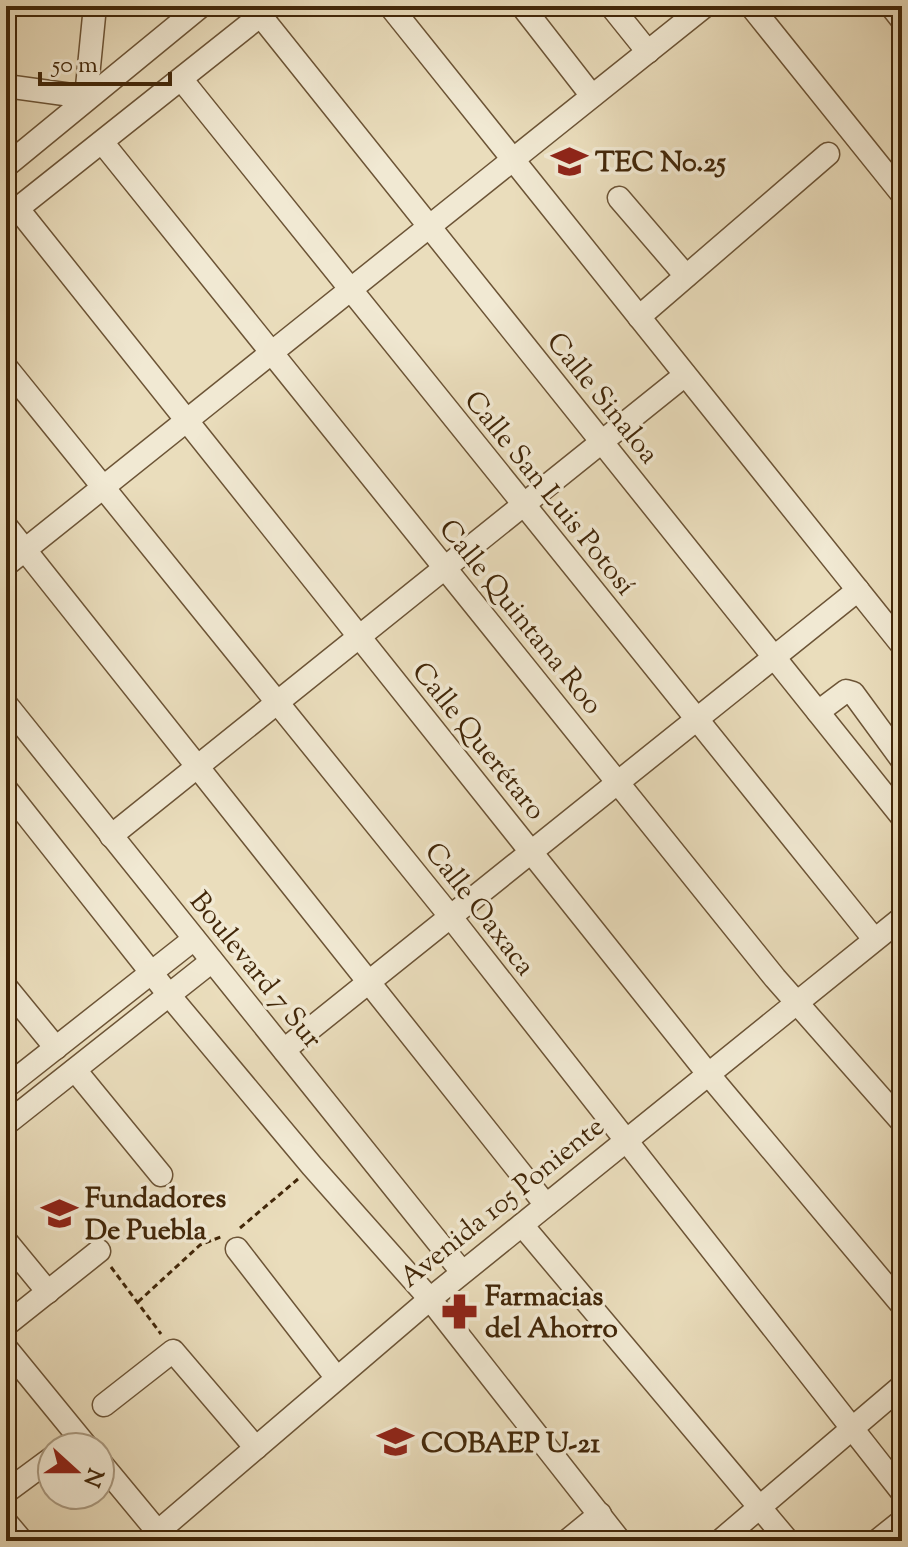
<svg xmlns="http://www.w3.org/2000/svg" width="908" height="1547" viewBox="0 0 908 1547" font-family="'Sorts Mill Goudy',serif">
  <rect width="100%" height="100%" fill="#eaddbc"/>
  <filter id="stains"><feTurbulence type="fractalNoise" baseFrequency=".0025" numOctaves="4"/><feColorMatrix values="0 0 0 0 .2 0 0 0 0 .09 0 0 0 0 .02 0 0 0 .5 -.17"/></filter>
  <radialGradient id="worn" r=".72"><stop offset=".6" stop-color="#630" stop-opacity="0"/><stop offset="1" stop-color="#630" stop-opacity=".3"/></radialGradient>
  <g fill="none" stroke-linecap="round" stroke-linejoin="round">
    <defs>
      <g id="minor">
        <polyline points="390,6 902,645"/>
        <polyline points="522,6 592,96"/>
        <polyline points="611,6 648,52"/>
        <polyline points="751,6 902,194"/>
        <polyline points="891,6 902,20"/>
        <polyline points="260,15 902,817"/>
        <polyline points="182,80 874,939"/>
        <polyline points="6,86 86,97 95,6"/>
        <polyline points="102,142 775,978 902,1122"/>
        <polyline points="6,166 201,6"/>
        <polyline points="619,198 686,276"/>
        <polyline points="18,209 709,1075 902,1305"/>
        <polyline points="7,217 271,7"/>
        <polyline points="639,317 828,154"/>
        <polyline points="6,367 450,916 902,1492"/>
        <polyline points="6,526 546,1205"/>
        <polyline points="6,565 705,6"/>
        <polyline points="6,704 462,1272"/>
        <polyline points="818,712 846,691 853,693 902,760"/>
        <polyline points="6,789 169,995 312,1166 430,1299 620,1541"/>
        <polyline points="111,836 685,375"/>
        <polyline points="6,987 56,1048"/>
        <polyline points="284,1050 858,590"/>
        <polyline points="75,1070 161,1175"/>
        <polyline points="6,1087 194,939"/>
        <polyline points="6,1124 212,961"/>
        <polyline points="522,1225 788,1541"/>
        <polyline points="6,1241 48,1292"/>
        <polyline points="237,1249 336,1377"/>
        <polyline points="6,1325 99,1251"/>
        <polyline points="6,1348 87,1447"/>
        <polyline points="104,1405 173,1351 256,1448"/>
        <polyline points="100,1462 158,1532"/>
        <polyline points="6,1492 52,1458"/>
        <polyline points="6,1522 22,1541"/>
        <polyline points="147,1541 430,1299 902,918"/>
        <polyline points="567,1541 600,1514"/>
        <polyline points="720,1541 902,1386"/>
        <polyline points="877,1541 902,1521"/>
      </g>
    </defs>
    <!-- minor casing -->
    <use href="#minor" stroke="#6c5436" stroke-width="25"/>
    <!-- path -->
    <g stroke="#422709" stroke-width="3" stroke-dasharray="6 4" stroke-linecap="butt">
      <polyline points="240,1228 298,1179"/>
      <polyline points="111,1267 161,1334"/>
      <polyline points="138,1302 200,1245 223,1236"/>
    </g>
    <!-- minor -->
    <use href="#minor" stroke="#f1e9d3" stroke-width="22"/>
  </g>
  <!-- icons -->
  <defs>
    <symbol id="school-bare" viewBox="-9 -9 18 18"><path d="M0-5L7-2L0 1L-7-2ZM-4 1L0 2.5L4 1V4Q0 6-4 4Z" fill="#8f2418" stroke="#f1e9d3" stroke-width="2.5" paint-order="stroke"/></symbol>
    <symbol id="pharmacy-bare" viewBox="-9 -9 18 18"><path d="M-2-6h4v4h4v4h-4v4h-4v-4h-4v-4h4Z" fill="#8f2418" stroke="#f1e9d3" stroke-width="2.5" paint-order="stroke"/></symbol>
  </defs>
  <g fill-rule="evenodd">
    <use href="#school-bare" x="544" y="136" width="51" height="51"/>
    <use href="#school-bare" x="34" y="1188" width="51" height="51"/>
    <use href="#pharmacy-bare" x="434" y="1286" width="51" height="51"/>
    <use href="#school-bare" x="370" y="1416" width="51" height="51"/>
  </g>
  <g text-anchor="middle" stroke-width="7" stroke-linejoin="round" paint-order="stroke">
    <!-- poi labels -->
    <g font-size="28" font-weight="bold" fill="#422709" stroke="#f1e9d3" text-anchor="start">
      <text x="595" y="171">TEC N0.25</text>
      <text x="85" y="1207">Fundadores<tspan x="85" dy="32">De Puebla</tspan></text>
      <text x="485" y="1305">Farmacias<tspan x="485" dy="32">del Ahorro</tspan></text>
      <text x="421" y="1452">COBAEP U-21</text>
    </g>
    <!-- street labels -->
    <g font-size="28" fill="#422709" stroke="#f1e9d3">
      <text transform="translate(604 397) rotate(51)" y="10">Calle Sinaloa</text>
      <text transform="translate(551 492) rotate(51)" y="10">Calle San Luis Potosí</text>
      <text transform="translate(522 616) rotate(51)" y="10">Calle Quintana Roo</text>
      <text transform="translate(480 740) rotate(51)" y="10">Calle Querétaro</text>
      <text transform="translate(481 908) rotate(52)" y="10">Calle Oaxaca</text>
      <text transform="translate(257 969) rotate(51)" y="10">Boulevard 7 Sur</text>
      <text transform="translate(501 1201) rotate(-39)" y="10">Avenida 105 Poniente</text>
    </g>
  </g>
  <!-- margin -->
  <rect width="908" height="1547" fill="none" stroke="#eaddbc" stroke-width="32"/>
  <rect x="8" y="8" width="892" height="1531" fill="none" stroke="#422709" stroke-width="4"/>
  <rect x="16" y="16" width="876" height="1515" fill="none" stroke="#422709" stroke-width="2"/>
  <!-- north arrow -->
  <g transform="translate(76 1471) rotate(111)"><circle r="38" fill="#f1e9d3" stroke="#ab9b82" stroke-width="2"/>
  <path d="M0-6L14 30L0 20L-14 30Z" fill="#8f2418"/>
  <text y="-12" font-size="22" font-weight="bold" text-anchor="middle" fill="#422709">N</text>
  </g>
  <!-- scale -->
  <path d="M40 72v12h130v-12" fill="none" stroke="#422709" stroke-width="4"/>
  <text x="52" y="72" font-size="24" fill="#422709" stroke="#f1e9d3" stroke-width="6" paint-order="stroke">50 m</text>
  <rect width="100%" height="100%" filter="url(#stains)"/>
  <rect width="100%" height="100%" fill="url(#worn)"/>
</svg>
